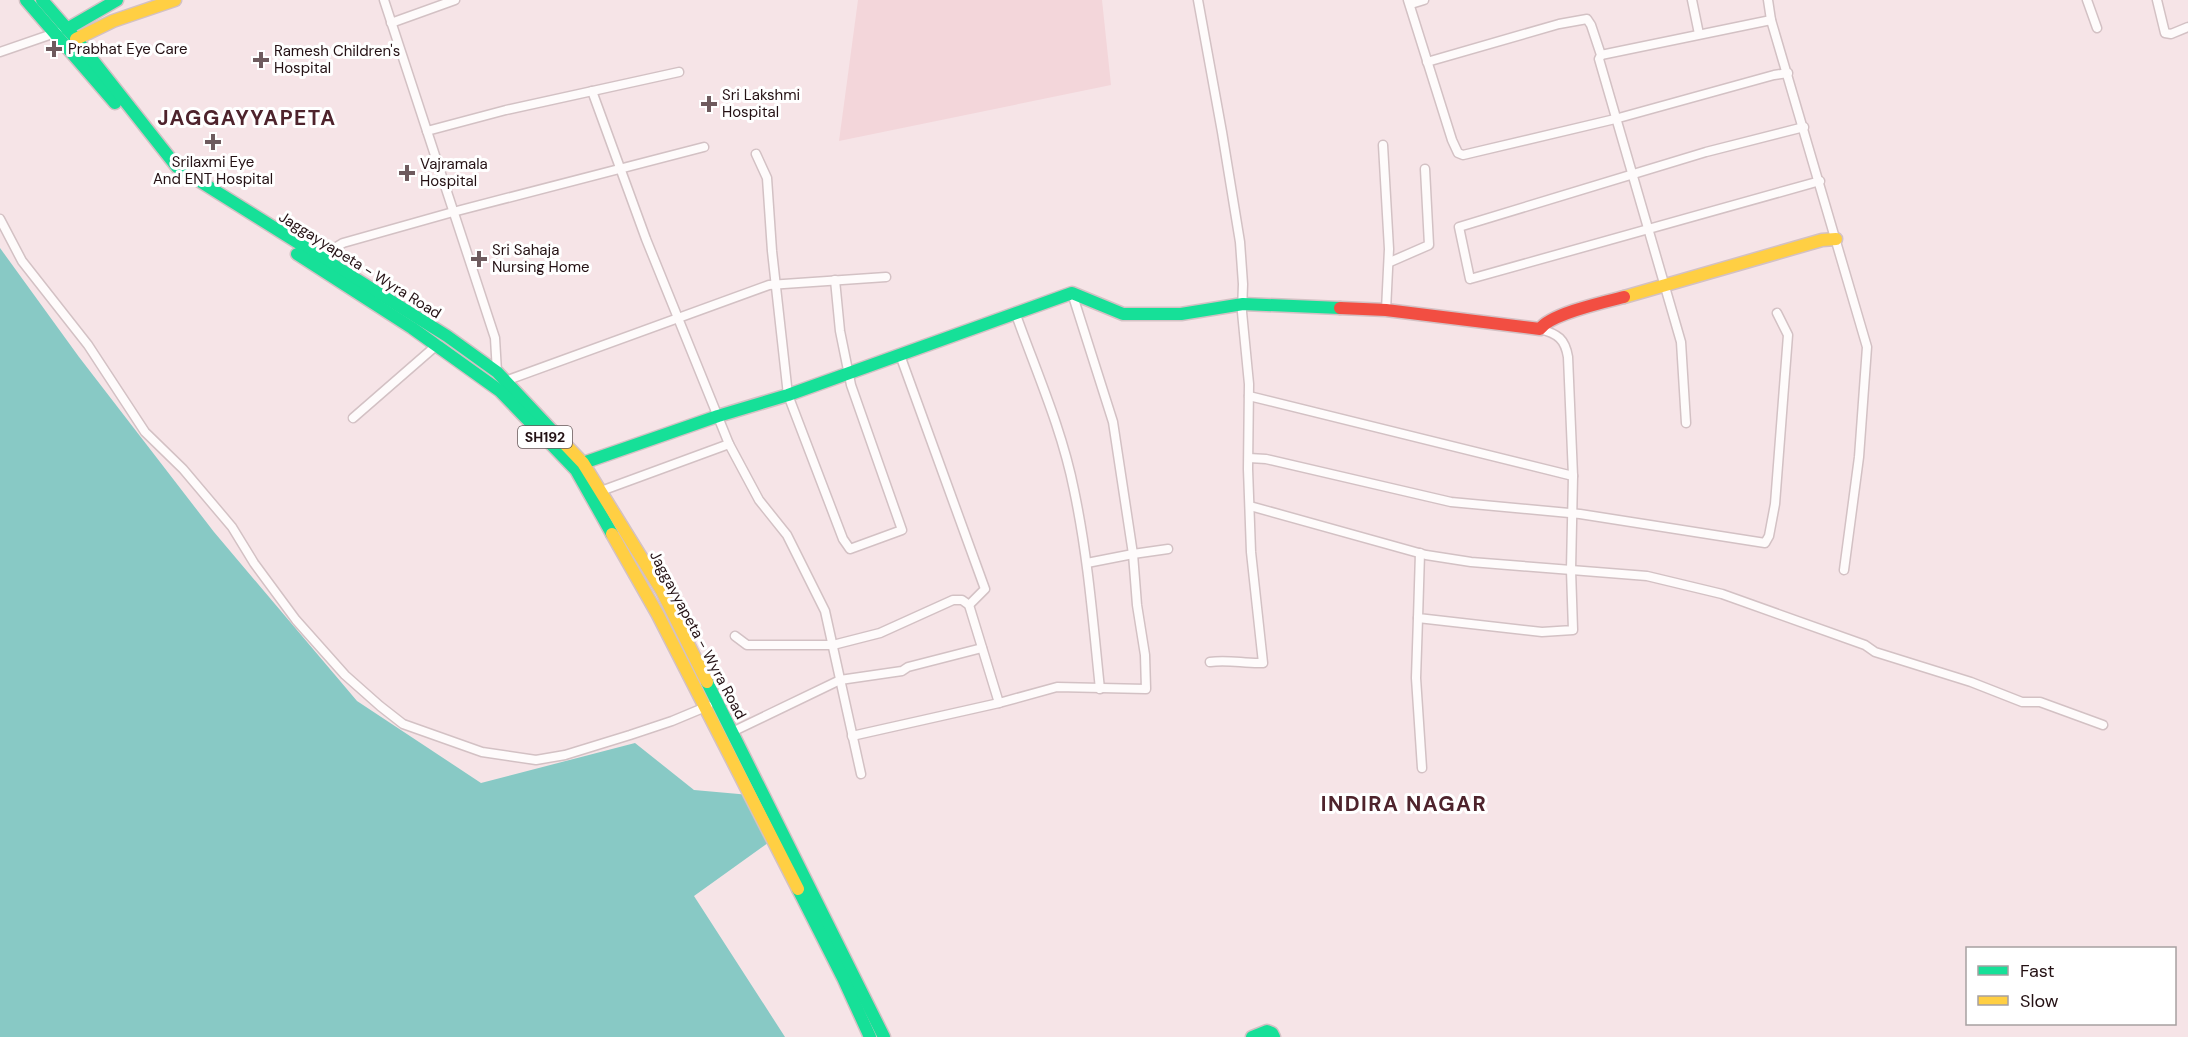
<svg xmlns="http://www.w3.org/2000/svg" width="2188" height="1037" viewBox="0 0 2188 1037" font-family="'DM Sans',sans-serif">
  <rect width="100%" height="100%" fill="#f6e4e7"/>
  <!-- built -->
  <polygon fill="#f3d6da" points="858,0 1102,0 1111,85 839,141"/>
  <!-- water -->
  <polygon fill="#88c9c5" points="0,248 79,357 214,532 357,701 481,783 635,743 694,790 750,795 772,840 694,896 785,1037 0,1037"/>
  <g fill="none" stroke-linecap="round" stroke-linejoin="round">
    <defs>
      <g id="street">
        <polyline points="384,0 495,338 497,372"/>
        <path d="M1198 0 1222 132 1240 242 1243 284 1242 312 1249 384 1248 469 1251 552 1263 663C1245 664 1228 659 1210 662"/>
        <polyline points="1408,0 1452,140 1458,153 1463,155 1615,119 1774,75 1788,73"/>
        <polyline points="1692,0 1699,34"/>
        <polyline points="1768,0 1771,20 1867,347 1859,457 1844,570"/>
        <polyline points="2087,0 2097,28"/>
        <polyline points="2157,0 2165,33 2171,34 2188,27"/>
        <polyline points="1411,4 1424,0"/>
        <polyline points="391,23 455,0"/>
        <polyline points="0,52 58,32"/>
        <polyline points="1601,55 1771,20"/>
        <polyline points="1427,62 1559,24 1587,19 1591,25 1601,55 1599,59 1681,342 1686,423"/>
        <polyline points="592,91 646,239 729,444 759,500 787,535 825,611 861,774"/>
        <polyline points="1804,127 1706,152 1459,227 1470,279 1820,181"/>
        <polyline points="427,131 506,110 679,72"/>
        <polyline points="1383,145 1389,249 1386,310"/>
        <polyline points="756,154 767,178 772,251 788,395 843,539 850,549 902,530 851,385 840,331 835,280"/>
        <polyline points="0,219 22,261 88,345 145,432 183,469 232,527 254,563 296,620 345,675 380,706 403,724 482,752 536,760 565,755 630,735 672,721 708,706"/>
        <polyline points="320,257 343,243 453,212 704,147"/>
        <polyline points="1390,262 1429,245 1425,169"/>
        <path d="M1015 312C1036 371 1062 429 1074 490 1088 556 1093 622 1100 689"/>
        <polyline points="900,355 985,589 969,605"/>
        <polyline points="505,381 769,285 886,277"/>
        <polyline points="1249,396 1573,476"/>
        <polyline points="353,418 438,344"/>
        <polyline points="1249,458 1266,459 1451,502 1580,514 1765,543 1769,536 1775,504 1788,335 1777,313"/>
        <polyline points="601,491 729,444"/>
        <polyline points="1250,506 1426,555 1471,562 1647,576 1722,594 1865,645 1875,652 1971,682 2022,702 2040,702 2103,725"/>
        <path d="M1420 553 1418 618 1542 632 1573 630 1571 570 1573 476 1568 357C1565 339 1558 334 1540 329"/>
        <polyline points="1087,563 1133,554 1168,549"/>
        <polyline points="1418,618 1416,678 1422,768"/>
        <polyline points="735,636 747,645 833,645 880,633 953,600 962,600 969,605 999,703"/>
        <polyline points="732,732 840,680 902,671 908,667 982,648"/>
        <polyline points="852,736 999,703 1057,687 1146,689 1145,655 1137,605 1133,554 1113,422 1072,293"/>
      </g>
      <g id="fast">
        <polyline points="26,0 115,103"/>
        <polyline points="42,0 76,39 177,167 447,336 497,372 562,441"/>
        <polyline points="67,29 117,0"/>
        <polyline points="297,254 412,328 500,391 576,470 612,534"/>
        <polyline points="583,463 718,416 788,395 1072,293 1123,314 1181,314 1243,304 1340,308"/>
        <polyline points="707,682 884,1037"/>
        <polyline points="798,889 843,978 870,1037"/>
        <polyline points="1252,1037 1267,1031 1272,1033 1274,1037"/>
      </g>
      <g id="slow">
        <polyline points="76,39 113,21 175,0"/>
        <polyline points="1624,297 1822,240 1836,239"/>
        <polyline points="562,441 583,463 662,591 707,682"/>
        <polyline points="612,534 658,615 798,889"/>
      </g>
      <path id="jam" d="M1340 308 1386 310 1540 329C1550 314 1604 302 1624 297"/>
    </defs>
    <!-- street casing -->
    <use href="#street" stroke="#d3c1c4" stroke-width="11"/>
    <!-- fast casing -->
    <use href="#fast" stroke="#d3c1c4" stroke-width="15"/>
    <!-- slow casing -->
    <use href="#slow" stroke="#d3c1c4" stroke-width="15"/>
    <!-- jam casing -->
    <use href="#jam" stroke="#d3c1c4" stroke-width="15"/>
    <!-- street -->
    <use href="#street" stroke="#fefbfb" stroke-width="8"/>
    <!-- fast -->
    <use href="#fast" stroke="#16e098" stroke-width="12"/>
    <!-- slow -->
    <use href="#slow" stroke="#ffcf43" stroke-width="12"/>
    <!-- jam -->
    <use href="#jam" stroke="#f24e42" stroke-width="12"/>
  </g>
  <!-- markers -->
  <g fill="#6e5b5e" stroke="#fff" stroke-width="2">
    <path d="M51 40h6v6h6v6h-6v6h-6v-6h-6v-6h6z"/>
    <path d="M258 51h6v6h6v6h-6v6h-6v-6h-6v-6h6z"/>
    <path d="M706 95h6v6h6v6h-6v6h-6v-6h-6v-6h6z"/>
    <path d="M210 133h6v6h6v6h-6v6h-6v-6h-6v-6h6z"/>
    <path d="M404 164h6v6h6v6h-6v6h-6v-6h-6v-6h6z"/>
    <path d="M476 250h6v6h6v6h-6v6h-6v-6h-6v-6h6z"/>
  </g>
  <g text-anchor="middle" stroke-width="6" stroke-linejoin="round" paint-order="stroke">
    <!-- shield labels -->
    <rect fill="#fff" stroke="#66585a" stroke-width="1.5" x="518" y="426" width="54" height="22" rx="4.5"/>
    <g font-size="14" font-weight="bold" fill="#241114">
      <text x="545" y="442">SH192</text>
    </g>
    <!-- poi labels -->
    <g font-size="15" fill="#241114" stroke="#fff" text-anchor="start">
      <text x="68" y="54">Prabhat Eye Care</text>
      <text x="274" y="56">Ramesh Children's<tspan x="274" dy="17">Hospital</tspan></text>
      <text x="722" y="100">Sri Lakshmi<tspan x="722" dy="17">Hospital</tspan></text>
      <text x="213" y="167" text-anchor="middle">Srilaxmi Eye<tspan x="213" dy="17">And ENT Hospital</tspan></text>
      <text x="420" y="169">Vajramala<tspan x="420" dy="17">Hospital</tspan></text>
      <text x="492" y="255">Sri Sahaja<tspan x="492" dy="17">Nursing Home</tspan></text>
    </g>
    <!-- street labels -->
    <g font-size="15" fill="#241114" stroke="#fff">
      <text transform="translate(360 265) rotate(32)" y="5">Jaggayyapeta - Wyra Road</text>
      <text transform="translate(698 635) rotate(62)" y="5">Jaggayyapeta - Wyra Road</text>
    </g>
    <!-- district labels -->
    <g font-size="21" font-weight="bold" letter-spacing="1.5" fill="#4e232c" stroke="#fff">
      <text x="247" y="125">JAGGAYYAPETA</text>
      <text x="1404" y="811">INDIRA NAGAR</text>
    </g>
  </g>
  <!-- legend -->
  <rect x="1966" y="947" width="210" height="78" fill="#ffffff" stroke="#a7a0a1" stroke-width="1.5"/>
  <rect x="1978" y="966" width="30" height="9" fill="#16e098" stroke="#a7a0a1" stroke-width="1.5"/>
  <text x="2020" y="977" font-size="18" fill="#241114">Fast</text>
  <rect x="1978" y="996" width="30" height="9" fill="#ffcf43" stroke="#a7a0a1" stroke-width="1.5"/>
  <text x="2020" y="1007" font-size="18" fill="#241114">Slow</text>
</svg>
